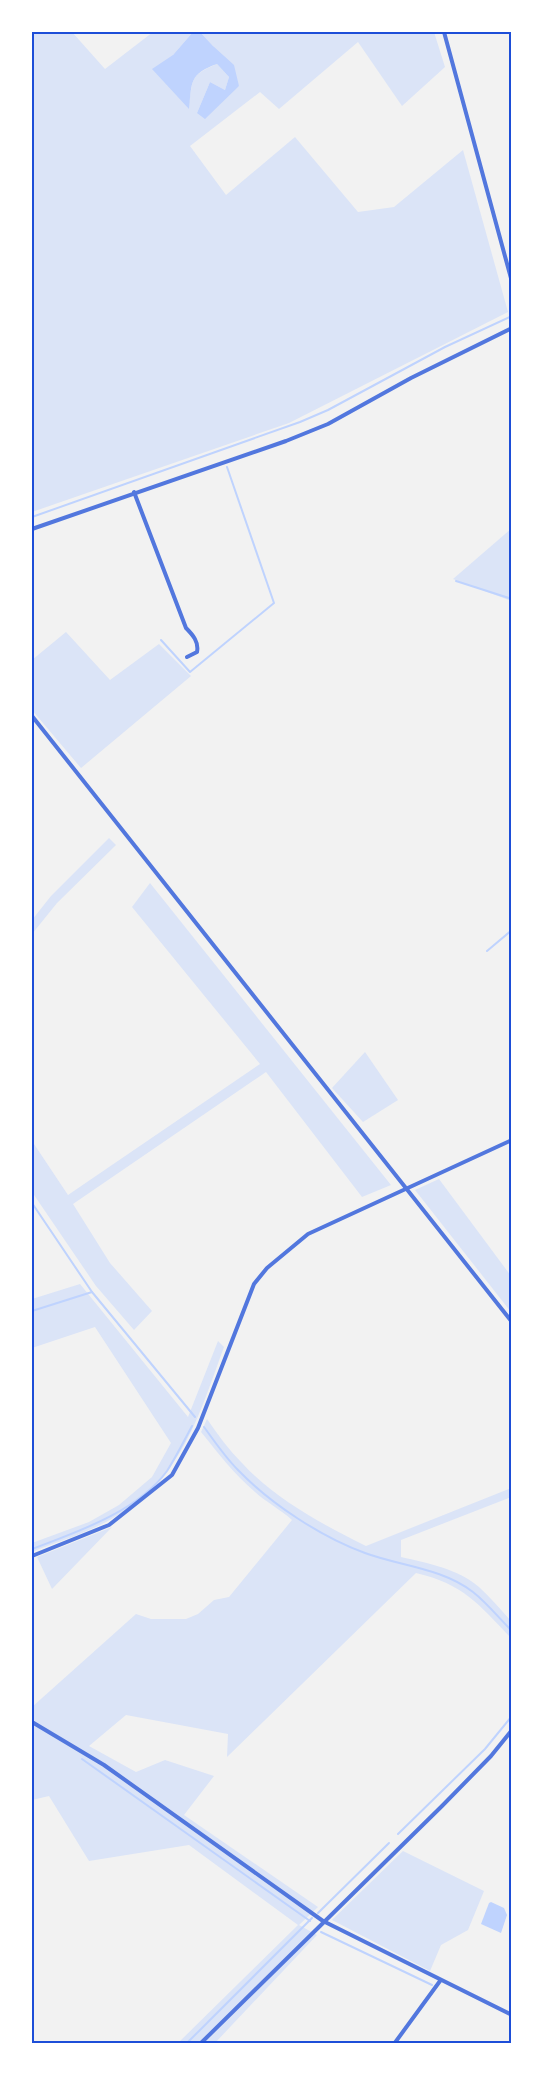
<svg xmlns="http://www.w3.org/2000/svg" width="543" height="2075" viewBox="0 0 543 2075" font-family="'Exo 2',sans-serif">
  <rect width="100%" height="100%" fill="#f2f2f2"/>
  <!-- green -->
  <g fill="#dbe4f7">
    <path d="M32 32H72L105 69 153 32H193L173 55 188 108C194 81 187 76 217 64L229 77 225 90 210 82 197 113 239 86 213 46 200 32H434L445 67 402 106 358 42 279 109 260 92 190 146 226 195 295 137 358 212 394 207 463 150 508 312 289 423 32 512Z"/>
    <polygon points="511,529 511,601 453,579"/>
    <polygon points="66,632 110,680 159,644 191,676 81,768 32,710 32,660"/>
    <polygon points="109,838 116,845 57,903 32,934 32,920 51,896"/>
    <polygon points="150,883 391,1185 362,1197 266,1072 73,1204 110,1263 152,1311 134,1330 96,1286 32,1192 32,1141 68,1195 260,1064 132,907"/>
    <polygon points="365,1052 398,1100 363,1122 332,1088"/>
    <polygon points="439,1179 511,1276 511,1312 415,1190"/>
    <path d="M80 1284 188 1417 218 1341 224 1347C197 1420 182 1480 108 1521 84 1534 57 1542 32 1552V1543L89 1522 119 1505 152 1477 171 1443 95 1327 32 1348V1299Z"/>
    <path d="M207 1419C218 1435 229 1450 242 1463 276 1500 322 1524 366 1546L511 1488V1497L401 1540V1557C428 1563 458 1569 479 1587 490 1597 501 1610 511 1621V1638C479 1605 464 1584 416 1573L227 1757 228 1734 126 1715 89 1746 136 1772 165 1760 214 1776 184 1815 318 1907 299 1925 317 1935 215 2043H178L298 1925 189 1845 89 1861 49 1796 32 1800V1707L136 1614 151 1619H186L198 1614 214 1600 229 1597 292 1520C281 1510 266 1502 255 1492 234 1474 218 1453 201 1432Z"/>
    <polygon points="112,1527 52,1589 37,1557"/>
    <polygon points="403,1851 484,1891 468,1930 441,1945 430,1971 332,1920"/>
  </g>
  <!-- water -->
  <g fill="#bfd3fe">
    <path d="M193 32H200L213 46 234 65 239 86 205 119 197 113 210 82 225 90 229 77 217 64C189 74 192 82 189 109L152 69 173 55Z"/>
    <polygon points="491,1902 504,1908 507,1915 501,1933 481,1924 489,1903"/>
  </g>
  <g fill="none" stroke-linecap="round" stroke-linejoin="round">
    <!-- stream -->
    <g stroke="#bfd3fe" stroke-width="2">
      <polyline points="32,517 300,422 328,410 445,347 512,316"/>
      <polyline points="456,581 512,599"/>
      <polyline points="161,640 190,672 274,603 227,467"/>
      <polyline points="487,951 512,930"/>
      <polyline points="32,1203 92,1292 195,1417"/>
      <polyline points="32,1311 92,1292"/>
      <path d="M204 1427C215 1442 225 1457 238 1470 271 1504 321 1537 365 1553 400 1566 442 1568 473 1592 487 1603 499 1618 512 1631"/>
      <path d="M32 1549C77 1532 137 1512 167 1471 176 1457 184 1441 192 1426"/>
      <polyline points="82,1759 310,1921"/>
      <polyline points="398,1834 485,1749 512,1716"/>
      <polyline points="318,1913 389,1843"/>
      <polyline points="321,1932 432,1985"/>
      <polyline points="186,2044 312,1918"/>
    </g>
    <!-- minor -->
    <g stroke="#5277de" stroke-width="4">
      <polyline points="444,32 512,282"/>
      <path d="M134 492 186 628C193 635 199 642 197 652L187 657"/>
      <polyline points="32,529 286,441 328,424 411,378 512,328"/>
      <polyline points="32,716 512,1322"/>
      <polyline points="32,1556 109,1525 172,1475 198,1428 254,1284 267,1268 308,1234 512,1140"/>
      <polyline points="32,1722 104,1765 323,1921 512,2015"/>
      <polyline points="200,2044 442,1806 491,1756 512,1730"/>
      <polyline points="394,2044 440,1981"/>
    </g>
  </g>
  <!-- border -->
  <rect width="543" height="2075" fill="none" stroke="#ffffff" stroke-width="66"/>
  <rect x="33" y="33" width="477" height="2009" fill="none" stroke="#1d4ed8" stroke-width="2"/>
</svg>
